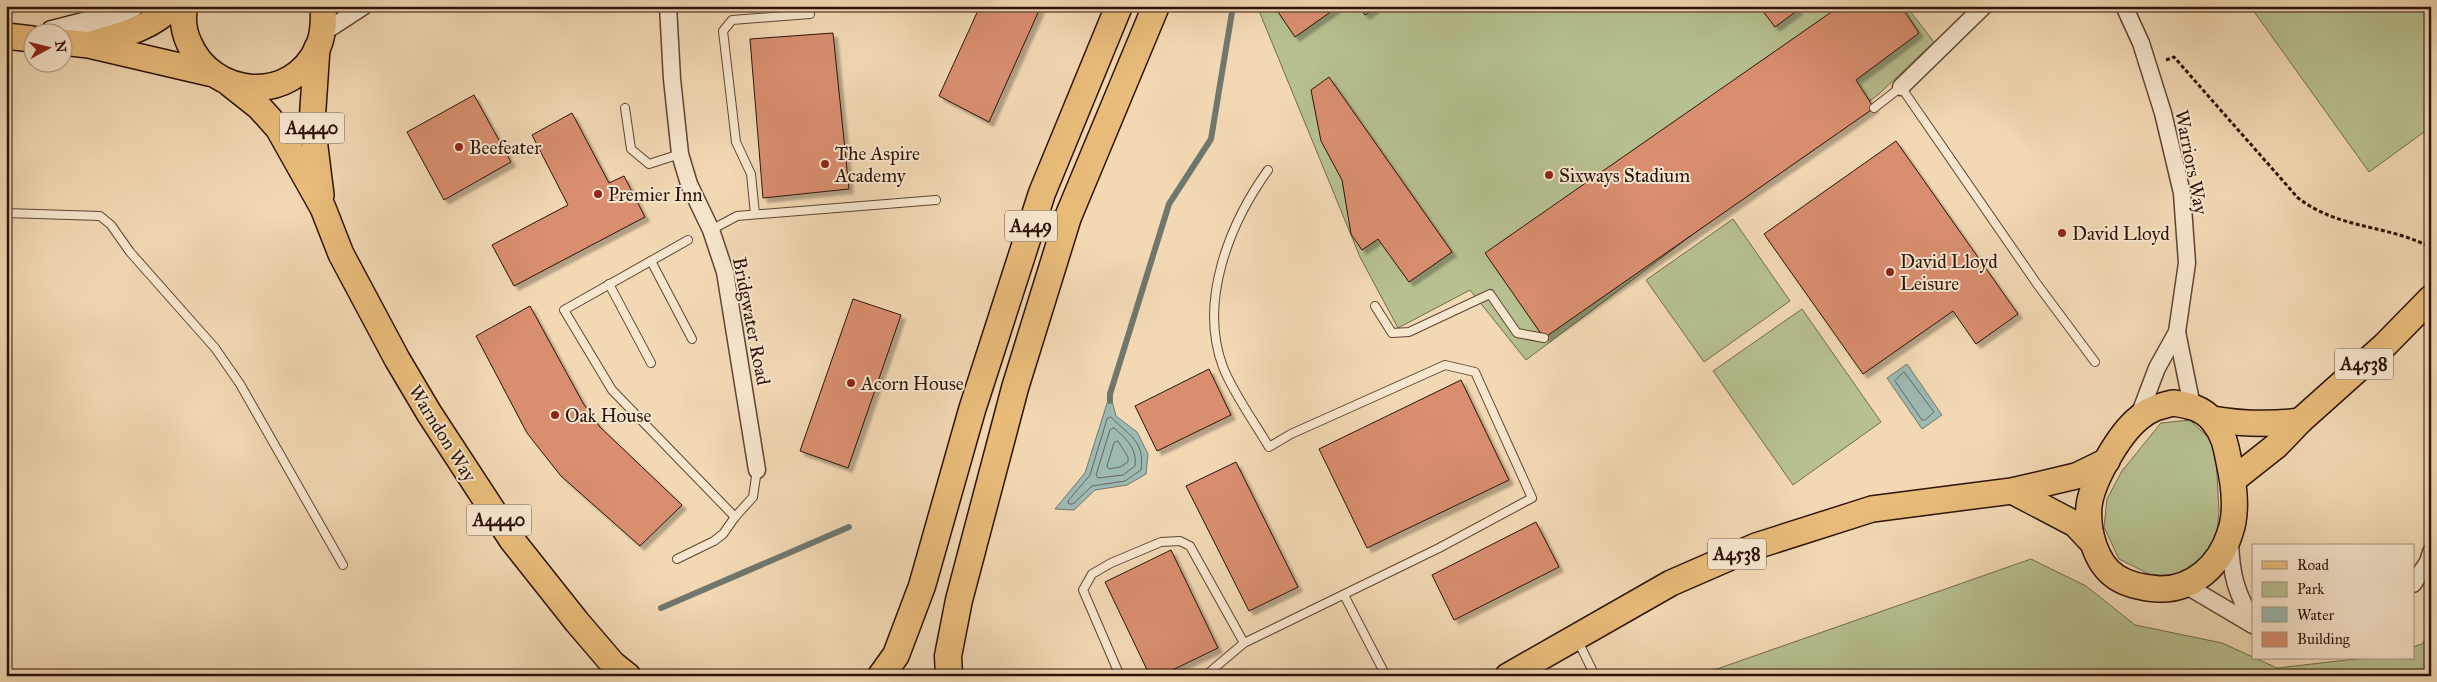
<svg xmlns="http://www.w3.org/2000/svg" width="2437" height="682" viewBox="0 0 2437 682" font-family="'IM FELL Great Primer',serif">
  <defs>
    <filter id="shadow"><feDropShadow dx="4.5" dy="4.5" stdDeviation="1" flood-color="#0004"/></filter>
  </defs>
  <rect width="100%" height="100%" fill="#f2d9b4"/>
  <filter id="stains"><feTurbulence type="fractalNoise" baseFrequency=".004" numOctaves="4"/><feColorMatrix values="0 0 0 0 .2 0 0 0 0 .09 0 0 0 0 .02 0 0 0 .5 -.17"/></filter>
  <radialGradient id="worn" r=".72"><stop offset=".6" stop-color="#630" stop-opacity="0"/><stop offset="1" stop-color="#630" stop-opacity=".3"/></radialGradient>
  <!-- green -->
  <g fill="#b7c090" stroke="#726a4c">
    <polygon points="1257,6 1906,6 1934,42 1879,94 1526,360 1470,290 1398,328 1360,257"/>
    <polygon points="2250,6 2431,6 2431,127 2369,172"/>
    <polygon points="1733,219 1790,301 1704,362 1646,280"/>
    <polygon points="1802,309 1881,422 1793,485 1713,371"/>
    <polygon points="2190,420 2211,440 2216,457 2219,511 2216,542 2196,564 2172,576 2149,574 2119,559 2104,527 2107,499 2122,471 2161,423"/>
    <polygon points="2031,559 2086,586 2135,625 2222,643 2277,668 2365,658 2413,658 2413,647 2422,644 2431,632 2431,676 1697,676"/>
  </g>
  <!-- water -->
  <g fill="#9cb9b2" stroke="#6f776e">
    <polygon points="1907,364 1942,415 1922,429 1887,378"/>
    <polygon points="1110,394 1116,416 1137,432 1148,454 1146,474 1127,485 1095,490 1074,510 1055,509 1085,473"/>
  </g>
  <g fill="none" stroke-linecap="round" stroke-linejoin="round">
    <!-- shore -->
    <g stroke="#64665d" stroke-width="1">
      <polygon points="1904,372 1934,412 1925,420 1922,420 1895,381"/>
      <path d="M1111 417C1129 436 1145 440 1141 470L1125 481 1092 486 1073 504H1069L1068 501 1090 475 1107 419Z"/>
      <path d="M1114 428C1127 439 1137 449 1135 466L1123 475 1098 478 1096 475 1110 430Z"/>
      <polygon points="1118,441 1128,457 1128,462 1120,467 1109,469 1107,466 1114,443"/>
    </g>
    <!-- stream -->
    <g stroke="#6f776e" stroke-width="6">
      <polyline points="1110,401 1110,394 1169,204 1211,139 1233,6"/>
      <polyline points="661,608 849,527"/>
    </g>
  </g>
  <!-- building -->
  <g fill="#d98e70" stroke="#2c1308" filter="url(#shadow)">
    <polygon points="980,6 1041,6 989,122 939,96"/>
    <polygon points="1274,6 1339,6 1295,37"/>
    <polygon points="1359,6 1378,6 1365,15"/>
    <polygon points="1759,6 1796,6 1798,10 1775,27"/>
    <polygon points="1840,6 1901,6 1919,33 1856,80 1874,108 1544,338 1485,253"/>
    <polygon points="833,33 849,189 763,198 750,39"/>
    <polygon points="1329,77 1452,252 1409,282 1378,239 1362,250 1351,234 1342,180 1321,141 1311,90"/>
    <polygon points="474,95 511,162 444,200 407,132"/>
    <polygon points="572,113 609,183 624,176 645,217 514,286 492,245 568,205 532,135"/>
    <polygon points="1896,141 2018,314 1976,344 1953,311 1863,374 1764,234"/>
    <polygon points="853,299 901,315 848,468 800,451"/>
    <polygon points="530,306 583,403 600,427 682,505 640,546 561,476 527,433 476,336"/>
    <polygon points="1209,369 1231,415 1157,451 1135,406"/>
    <polygon points="1461,380 1509,480 1367,548 1319,449"/>
    <polygon points="1236,462 1298,587 1249,611 1186,486"/>
    <polygon points="1536,522 1559,567 1454,620 1432,575"/>
    <polygon points="1171,550 1218,648 1160,676 1150,676 1105,582"/>
  </g>
  <g fill="none" stroke-linecap="round" stroke-linejoin="round">
    <defs>
      <g id="service">
        <polyline points="625,108 631,149 649,164 680,154"/>
        <polyline points="1874,108 1901,87 2037,284 2095,362"/>
        <polyline points="6,213 100,216 111,225 130,252 215,348 240,384 343,565"/>
        <polyline points="755,214 751,174 736,142 723,31 732,20 810,14"/>
        <polyline points="711,230 737,216 936,200"/>
        <polyline points="688,240 564,310 612,390 735,517"/>
        <polyline points="651,261 692,339"/>
        <polyline points="609,284 651,363"/>
        <polyline points="1375,306 1392,333 1409,332 1490,294 1517,333 1544,338"/>
        <polyline points="677,559 714,541 723,534 735,517 753,497 757,470"/>
        <polyline points="1344,595 1386,676"/>
        <polyline points="1578,641 1595,676"/>
        <polyline points="1120,676 1083,590 1092,574 1111,563 1161,542 1180,541 1190,546 1244,643"/>
        <path d="M1205 676 1244 643 1439 548 1532 498 1475 372 1445 365 1291 434 1269 447C1255 423 1233 393 1223 367 1198 301 1230 223 1268 170"/>
      </g>
      <g id="minor">
        <polyline points="668,6 672,79 680,154 689,184 711,230 725,272 757,470"/>
        <polyline points="2124,6 2141,43 2163,113 2182,193 2187,263 2177,332 2157,368 2138,418"/>
        <polyline points="321,34 364,6"/>
        <polyline points="1901,87 1984,6"/>
        <polyline points="2177,332 2192,406"/>
        <path d="M2230 541C2231 575 2236 592 2253 622"/>
        <polyline points="2413,584 2428,562 2431,552"/>
        <polyline points="2187,586 2253,625"/>
      </g>
      <polyline id="secondary" points="52,32 107,18 132,6"/>
      <g id="primary">
        <path d="M185 6C182 18 184 32 189 43 212 98 292 105 318 47 324 34 324 20 323 6"/>
        <polyline points="6,36 32,39"/>
        <polyline points="62,42 89,45 209,73"/>
        <path d="M91 44C121 35 150 29 173 6"/>
        <polyline points="317,48 312,123 321,195"/>
        <polyline points="230,84 259,107 278,128 323,208 341,254 397,359 429,413 512,540 577,622 613,664 628,676"/>
        <path d="M2173 403C2188 405 2203 408 2213 421 2224 434 2226 446 2229 462 2234 484 2238 511 2230 533 2220 565 2193 590 2159 589 2144 588 2128 585 2116 577 2095 563 2087 530 2089 506 2092 481 2119 434 2139 418 2149 409 2160 406 2173 403Z"/>
        <path d="M2212 419C2242 424 2269 425 2300 421"/>
        <polyline points="2233,480 2276,446 2300,421 2385,345 2431,298"/>
        <polyline points="2012,491 2075,524 2092,542"/>
        <polyline points="1508,676 1671,583 1756,546 1872,509 2012,491 2076,476 2107,461"/>
      </g>
      <g id="trunk">
        <polyline points="881,676 896,655 922,586 972,410 1042,193 1119,6"/>
        <polyline points="949,676 948,656 959,600 1015,388 1068,217 1156,6"/>
      </g>
    </defs>
    <!-- service casing -->
    <use href="#service" stroke="#5e4433" stroke-width="10"/>
    <!-- minor casing -->
    <use href="#minor" stroke="#5e4433" stroke-width="19"/>
    <!-- secondary casing -->
    <use href="#secondary" stroke="#2c1308" stroke-width="25"/>
    <!-- primary casing -->
    <use href="#primary" stroke="#2c1308" stroke-width="28"/>
    <!-- trunk casing -->
    <use href="#trunk" stroke="#2c1308" stroke-width="29"/>
    <!-- path -->
    <path stroke="#2c1308" stroke-width="3" stroke-dasharray="4 2.5" stroke-linecap="butt" d="M2166 60 2174 57 2298 198C2339 229 2382 224 2426 245"/>
    <!-- service -->
    <use href="#service" stroke="#f7e6ce" stroke-width="8"/>
    <!-- minor -->
    <use href="#minor" stroke="#f7e6ce" stroke-width="16"/>
    <!-- secondary -->
    <use href="#secondary" stroke="#f7e6ce" stroke-width="22"/>
    <!-- primary -->
    <use href="#primary" stroke="#e9bc7a" stroke-width="25"/>
    <!-- trunk -->
    <use href="#trunk" stroke="#e9bc7a" stroke-width="26"/>
  </g>
  <!-- markers -->
  <g fill="#8f2418" stroke="#f7e6ce" stroke-width="2">
    <circle cx="459" cy="147" r="5"/>
    <circle cx="825" cy="164" r="5"/>
    <circle cx="1549" cy="175" r="5"/>
    <circle cx="598" cy="194" r="5"/>
    <circle cx="2062" cy="233" r="5"/>
    <circle cx="1890" cy="272" r="5"/>
    <circle cx="851" cy="383" r="5"/>
    <circle cx="555" cy="415" r="5"/>
  </g>
  <g text-anchor="middle" stroke-width="4" stroke-linejoin="round" paint-order="stroke">
    <!-- shield labels -->
    <g fill="#f7e6ce" stroke="#695243" stroke-width="1">
      <rect x="279.5" y="112.5" width="65" height="31" rx="4"/>
      <rect x="1005" y="210.5" width="52" height="31" rx="4"/>
      <rect x="2335" y="348.5" width="58" height="31" rx="4"/>
      <rect x="466.5" y="504.5" width="65" height="31" rx="4"/>
      <rect x="1708" y="538.5" width="58" height="31" rx="4"/>
    </g>
    <g font-size="18" font-weight="bold" fill="#2c1308">
      <text x="312" y="134">A4440</text>
      <text x="1031" y="232">A449</text>
      <text x="2364" y="370">A4538</text>
      <text x="499" y="526">A4440</text>
      <text x="1737" y="560">A4538</text>
    </g>
    <!-- poi labels -->
    <g font-size="19" fill="#2c1308" stroke="#f7e6ce" text-anchor="start">
      <text x="469" y="154">Beefeater</text>
      <text x="835" y="160">The Aspire<tspan x="835" dy="22">Academy</tspan></text>
      <text x="1559" y="182">Sixways Stadium</text>
      <text x="608" y="201">Premier Inn</text>
      <text x="2072" y="240">David Lloyd</text>
      <text x="1900" y="268">David Lloyd<tspan x="1900" dy="22">Leisure</tspan></text>
      <text x="861" y="390">Acorn House</text>
      <text x="565" y="422">Oak House</text>
    </g>
    <!-- street labels -->
    <g font-size="19" fill="#2c1308" stroke="#f7e6ce">
      <text transform="translate(2192 162) rotate(79)" y="7">Warriors Way</text>
      <text transform="translate(752 321) rotate(79)" y="7">Bridgwater Road</text>
      <text transform="translate(443 433) rotate(58)" y="7">Warndon Way</text>
    </g>
  </g>
  <!-- margin -->
  <rect width="2437" height="682" fill="none" stroke="#f2d9b4" stroke-width="25"/>
  <rect x="8" y="8" width="2422" height="667" fill="none" stroke="#2c1308" stroke-width="2.5"/>
  <rect x="12" y="12" width="2412" height="657" fill="none" stroke="#2c1308"/>
  <!-- legend -->
  <rect x="2252" y="544" width="162" height="115" fill="#f7e6ce" stroke="#a6927f"/>
  <rect x="2262" y="561" width="25" height="8" fill="#e9bc7a" stroke="#a6927f"/>
  <text x="2297" y="570" font-size="15" fill="#2c1308">Road</text>
  <rect x="2262" y="582" width="25" height="15" fill="#b7c090" stroke="#a6927f"/>
  <text x="2297" y="594" font-size="15" fill="#2c1308">Park</text>
  <rect x="2262" y="607" width="25" height="15" fill="#9cb9b2" stroke="#a6927f"/>
  <text x="2297" y="620" font-size="15" fill="#2c1308">Water</text>
  <rect x="2262" y="632" width="25" height="15" fill="#d98e70" stroke="#a6927f"/>
  <text x="2297" y="644" font-size="15" fill="#2c1308">Building</text>
  <!-- north arrow -->
  <g transform="translate(48 48) rotate(83)"><circle r="24" fill="#f7e6ce" stroke="#a6927f"/>
  <path d="M0-4L9 19L0 12L-9 19Z" fill="#8f2418"/>
  <text y="-8" font-size="14" font-weight="bold" text-anchor="middle" fill="#2c1308">N</text>
  </g>
  <rect width="100%" height="100%" filter="url(#stains)"/>
  <rect width="100%" height="100%" fill="url(#worn)"/>
</svg>
